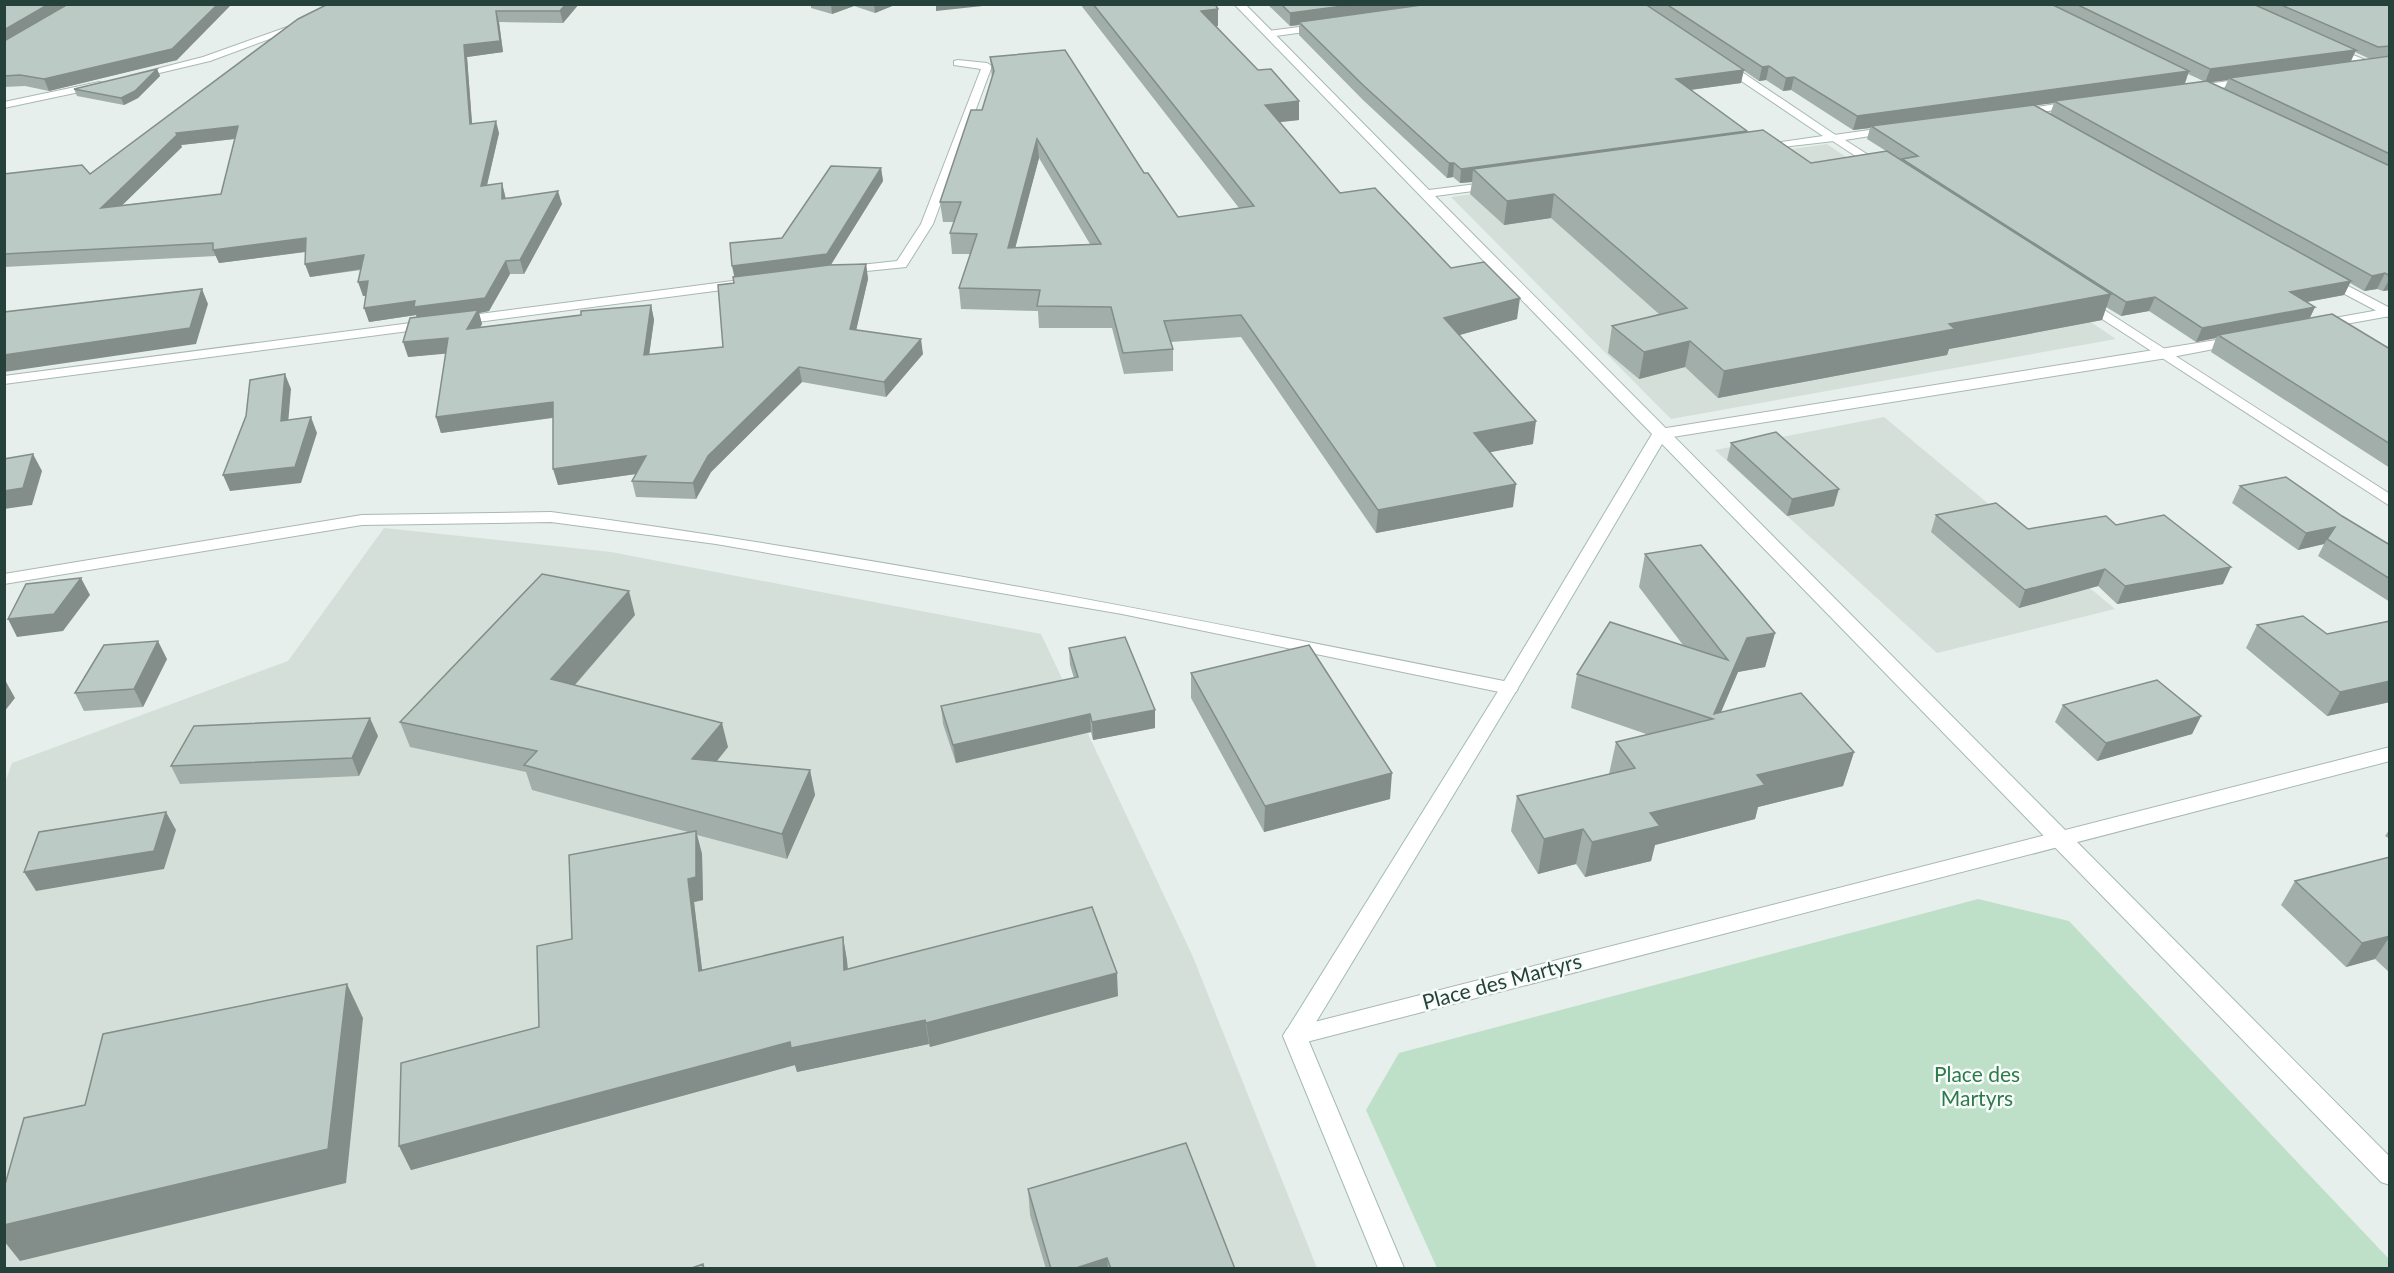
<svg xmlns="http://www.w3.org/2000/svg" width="2394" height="1273" viewBox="0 0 2394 1273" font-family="Lato,sans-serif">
  <rect width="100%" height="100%" fill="#e6efeb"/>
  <!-- built -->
  <g fill="#d4dfda">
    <polygon points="1827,144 2116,339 1671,419 1451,197"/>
    <polygon points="1884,417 2115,609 1937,653 1715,450"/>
    <polygon points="384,528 611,552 1041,634 1193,957 1317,1268 5,1268 4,785 12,763 288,661"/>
  </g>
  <!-- green -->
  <polygon fill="#bfe0c8" points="1978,899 2069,921 2389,1259 2389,1268 1437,1268 1366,1110 1399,1053"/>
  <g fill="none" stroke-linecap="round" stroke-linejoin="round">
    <defs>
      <g id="minor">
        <polygon points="1323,24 1328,27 1327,29 1269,37 1264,34 1269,31"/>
        <polygon points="290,26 299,28 210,61 134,79 129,76 203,57"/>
        <polygon points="2331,46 2390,70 2390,77 2327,51 2326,49"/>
        <polygon points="958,60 987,63 992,66 933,224 906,267 837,274 837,268 842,267 897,261 921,224 981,69 954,65 954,61"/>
        <polygon points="2251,78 2256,81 2255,83 2192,92 2187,89 2192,86"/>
        <polygon points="99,82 103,83 103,87 4,108 4,102"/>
        <polygon points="2076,101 2082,104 2080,106 2017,116 2011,113 2017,110"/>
        <polygon points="1891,127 1897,130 1895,132 1845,140 1884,165 1886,168 1880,172 1828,138 1834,135"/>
        <polygon points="2327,275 2390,308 2390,318 2322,282 2322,276"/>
        <polygon points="740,280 747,284 745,287 4,384 4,376"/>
        <polygon points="2084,297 2390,494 2390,506 2079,304 2077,301"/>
        <path d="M551 512C873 555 1191 618 1509 682L1516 684 1518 688 1516 692 1509 694 1122 614 716 544 551 522 362 525 4 584V574L362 515Z"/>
        <polygon points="2390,747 2390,761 1295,1045 1287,1043 1283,1036 1287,1029 1295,1027"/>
      </g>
      <g id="tertiary">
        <polygon points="2390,308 2390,316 2318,329 2311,325 2318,321"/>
        <polygon points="2235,337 2240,338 2240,344 2167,358 1660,439 1652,434 1660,429"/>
      </g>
      <g id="secondary">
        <polygon points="1234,4 1245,4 1429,190 1500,181 1500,187 1496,188 1435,196 2390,1157 2390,1185 2381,1182 1662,444 1518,688 1307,1037 1404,1268 1378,1268 1283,1036 1500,688 1652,434"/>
        <polygon points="1719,62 1727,62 1840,138 1834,141 1757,150 1755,148 1761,145 1823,136 1719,66"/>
      </g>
    </defs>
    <!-- minor casing -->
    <use href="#minor" stroke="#a8b8b2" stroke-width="2"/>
    <!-- tertiary casing -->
    <use href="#tertiary" stroke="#a8b8b2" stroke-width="2"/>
    <!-- secondary casing -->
    <use href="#secondary" stroke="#a4bbb3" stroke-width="2"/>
    <!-- minor -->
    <use href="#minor" fill="#fff" fill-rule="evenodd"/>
    <!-- tertiary -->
    <use href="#tertiary" fill="#fff" fill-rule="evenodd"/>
    <!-- secondary -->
    <use href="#secondary" fill="#fff" fill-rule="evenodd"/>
  </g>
  <!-- wall -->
  <g fill="#a1aea9" fill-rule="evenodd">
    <polygon points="4,4 177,60 49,91 25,86 4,87"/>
    <path d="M328 4H579L563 23 499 22 503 52 467 57 472 124 499 133 487 185 502 183 506 199 562 204 524 274H510L489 311 479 313 482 324 480 327 581 315 651 305 654 320 649 355 723 347 734 277 782 238 881 168 883 181 830 265 866 264 868 279 856 330 923 354 886 397 802 382 711 472 696 499 636 497 632 481 636 474 558 485 553 418 441 433 436 417 446 353 408 357 417 317 416 315 369 322 366 296H363L361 270 310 277 305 264 306 252 219 263 216 256 4 267V174H90ZM235 139 221 194 122 205 182 147 181 145Z"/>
    <polygon points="811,4 897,4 875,13 854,6 832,14 811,8"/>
    <path d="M1080 4H1215L1218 9V26H1216L1299 120 1279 122 1340 193 1451 268 1517 319 1459 335 1533 444 1490 452 1513 507 1376 533 1241 337 1171 342 1173 349V371L1124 374 1112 328H1039L1038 311 961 309 959 288 971 254H952L950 233 954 222H943L940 202 982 110 992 79 990 57 1144 173 1178 217 1239 208ZM1039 158 1090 244 1015 247Z"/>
    <path d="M1267 4H2390V290L2383 291 2377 289 2364 291 2350 283 2344 295 2307 302 2315 307 2310 318 2390 349V468L2211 352 2216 338 2196 342 2149 311 2121 316 2106 307 2102 320 1949 349 1947 355 1718 398 1685 367 1639 379 1608 353 1612 326 1659 314 1551 218 1504 225 1470 194 1472 182 1460 183 1453 177 1447 178 1363 100 1299 35V25L1290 26ZM2355 52 2370 59 2351 61ZM1743 70 1759 81 1766 80 1783 91 1791 90 1853 130 1870 128 1867 139 1886 151 1811 163 1747 133V131L1691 90 1741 83ZM2188 74 2197 78 2203 81 2185 84ZM2228 80 2224 89 2210 82ZM2054 103 2050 114 2035 105Z"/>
    <polygon points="157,69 160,76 138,98 124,105 77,96 74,89"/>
    <polygon points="1731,443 1834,506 1787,516 1727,460"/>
    <polygon points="2240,486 2342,516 2390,545 2390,602 2318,556 2324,544 2298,550 2232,503"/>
    <polygon points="1936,515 2028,529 2116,525 2223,584 2117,604 2098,586 2019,608 1931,532"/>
    <polygon points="1645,554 1775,633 1765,667 1738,672 1721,712 1854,752 1843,786 1758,807 1755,819 1655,845 1651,861 1585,877 1576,864 1538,874 1511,831 1517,796 1609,774 1616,742 1649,735 1571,708 1577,674 1683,645 1639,587"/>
    <polygon points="635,615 575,685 728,747 717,761 810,770 815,795 787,859 697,835 702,854 703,900 694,902 702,970 843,937 847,961 848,969 1118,996 930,1047 929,1044 797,1072 795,1065 411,1170 399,1146 539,1027 572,939 688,832 532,790 526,772 410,747 400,722"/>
    <polygon points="2390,621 2390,702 2327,716 2246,648 2257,625 2327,634"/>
    <polygon points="1069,648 1155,728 1093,740 1091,732 956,763 943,724 941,706 1074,678 1070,665"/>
    <polygon points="167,659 143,707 84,711 75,693"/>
    <polygon points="1191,673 1390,799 1264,832 1191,698"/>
    <polygon points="2063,705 2201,716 2192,734 2097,761 2055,722"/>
    <polygon points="378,736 359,776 180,784 171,766"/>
    <polygon points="2390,829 2390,839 2385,836"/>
    <polygon points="2390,857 2390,973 2375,959 2346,967 2281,905 2295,881"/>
    <polygon points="1028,1189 1235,1269 1046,1269 1030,1215"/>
  </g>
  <!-- shaded-wall -->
  <g fill="#838d89">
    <polygon points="49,4 71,4 4,44 4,30"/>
    <polygon points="218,4 232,4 177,60 49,91 44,79"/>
    <polygon points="566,4 579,4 563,23 560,11"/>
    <polygon points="831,4 854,4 854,6 832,14"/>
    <polygon points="874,4 897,4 875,13"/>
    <polygon points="936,4 993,4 992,5 936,11"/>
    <polygon points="1358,4 1453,4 1299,22 1299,25 1290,26 1290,13"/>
    <polygon points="1218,9 1218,26 1201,28 1201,11"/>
    <polygon points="496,11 499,22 503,52 467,57 473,136 470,124 464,45"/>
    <polygon points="2356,50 2350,63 2229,78 2228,80 2205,83 2210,69"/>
    <polygon points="1769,66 1766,80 1759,81 1762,67"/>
    <polygon points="157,69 160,76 138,98 124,105 121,98"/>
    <polygon points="1744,70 1741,83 1674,92 1676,79"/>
    <polygon points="2189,71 2184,85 2054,101 2054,103 1872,127 1871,126 1870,128 1853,130 1857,116"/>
    <polygon points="1794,77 1791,90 1783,91 1786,78"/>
    <polygon points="1299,101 1299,120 1264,124 1265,105"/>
    <polygon points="496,121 499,133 484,198 481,186"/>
    <polygon points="238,126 242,138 181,145 182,147 106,221 101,208 176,133"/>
    <polygon points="1747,131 1744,145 1473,169 1472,182 1460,183 1461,169"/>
    <polygon points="1037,139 1039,158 1010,268 1008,248"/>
    <polygon points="1449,163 1454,163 1453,177 1447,178"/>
    <polygon points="881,168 883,181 829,268 735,280 732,266 827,254"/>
    <polygon points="502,183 505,196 506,212 502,199"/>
    <polygon points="558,191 562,204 524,274 520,260"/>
    <polygon points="1554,194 1551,218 1504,225 1507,201"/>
    <polygon points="306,238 311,251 219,263 213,250"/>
    <polygon points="364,255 368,268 310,277 305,264"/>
    <polygon points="506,261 510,274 489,311 479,313 482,324 471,344 418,320 416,315 369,322 364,308"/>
    <polygon points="866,264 868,279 853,344 850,329"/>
    <polygon points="2385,273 2377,289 2364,291 2372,276"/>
    <polygon points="2390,278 2390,290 2383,291"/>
    <polygon points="368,281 372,295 363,296 358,282"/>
    <polygon points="2351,281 2344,295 2284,306 2290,292"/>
    <polygon points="202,289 208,304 196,344 4,372 4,355"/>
    <polygon points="2111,294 2102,320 1949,349 1947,355 1718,398 1724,371 1949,324"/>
    <polygon points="2155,297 2149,311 2121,316 2126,302"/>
    <polygon points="1520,298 1517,319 1442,340 1444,318"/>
    <polygon points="651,305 654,320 647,370 644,355"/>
    <polygon points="2315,307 2308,321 2218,335 2216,338 2196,342 2202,328"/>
    <polygon points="448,338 453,353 408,357 403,342"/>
    <polygon points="921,339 923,354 886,397 884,382"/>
    <polygon points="1690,341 1685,367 1639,379 1644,352"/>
    <polygon points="799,367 802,382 711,472 696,499 693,483 708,456"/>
    <polygon points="285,374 291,389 287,436 281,421"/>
    <polygon points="553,402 557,417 441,433 436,417"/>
    <polygon points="311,417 317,433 301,483 230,491 223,475"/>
    <polygon points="1536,421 1533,444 1471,456 1474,433"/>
    <polygon points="33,454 42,471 32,505 4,509 4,491"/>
    <polygon points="646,456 650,472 558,485 553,469"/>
    <polygon points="1516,484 1513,507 1376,533 1378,510"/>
    <polygon points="1839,489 1834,506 1787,516 1792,499"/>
    <polygon points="2335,527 2324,544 2298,550 2306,533"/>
    <polygon points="2231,567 2223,584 2117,604 2125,586"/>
    <polygon points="2105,569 2098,586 2019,608 2025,590"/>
    <polygon points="81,578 90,595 63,631 17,637 8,619"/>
    <polygon points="629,591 635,615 559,703 551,679"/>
    <polygon points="1775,633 1765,667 1738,672 1707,745 1714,714 1747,638"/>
    <polygon points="158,641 167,659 143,707 134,689"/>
    <polygon points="5,680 15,698 4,712 4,681"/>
    <polygon points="2390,681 2390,702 2327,716 2340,692"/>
    <polygon points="1155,710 1155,728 1093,740 1092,722"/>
    <polygon points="1090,714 1091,732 956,763 953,745"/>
    <polygon points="2201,716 2192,734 2097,761 2106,743"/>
    <polygon points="370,718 378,736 359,776 352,758"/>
    <polygon points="722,723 728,747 698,784 692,759"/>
    <polygon points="1854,752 1843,786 1758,807 1755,819 1655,845 1651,861 1585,877 1592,842 1650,813 1757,775"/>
    <polygon points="810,770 815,795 787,859 782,834"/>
    <polygon points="1392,773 1390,799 1264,832 1265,806"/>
    <polygon points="166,812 176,830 164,869 36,891 24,872"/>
    <polygon points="1583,829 1576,864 1538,874 1544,839"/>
    <polygon points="696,831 702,854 703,900 694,902 705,994 699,971 688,879"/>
    <polygon points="2390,936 2375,959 2346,967 2362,943"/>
    <polygon points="843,937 847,961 849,993 844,970"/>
    <polygon points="1117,973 1118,996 930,1047 926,1023"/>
    <polygon points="347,984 363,1018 346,1183 20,1261 4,1241 4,1225"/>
    <polygon points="925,1020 929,1044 797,1072 795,1065 411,1170 399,1146 790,1042"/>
    <polygon points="1107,1258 1108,1269 1073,1269"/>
  </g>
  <!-- building -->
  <g fill="#bbcac4" stroke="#838d89" stroke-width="1.5" fill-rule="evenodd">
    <polygon points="4,4 49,4 4,30"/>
    <polygon points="68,4 218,4 172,49 44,79 20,75 4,76 4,41"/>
    <path d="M328 4H566L560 11H496L500 41 464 45 470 124 496 121 481 186 502 183V199L558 191 520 260 506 261 485 298 414 307 415 301 364 308 368 281 358 282 364 255 305 264 306 238 213 250V243L4 254V174L82 165 90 174 298 19ZM238 126 221 194 101 208 177 135 176 133Z"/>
    <path d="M1093 4H1215L1218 9 1201 11 1258 70 1271 69 1299 101 1265 105 1340 193 1375 188 1451 268 1484 262 1520 298 1444 318 1536 421 1474 433 1516 484 1378 510 1241 315 1164 321 1173 349 1123 353 1111 307 1037 306 1040 290 959 288 977 234 950 233 961 202H940L971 110H982L994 71 990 57 1065 50 1144 173H1148L1178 217 1254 206ZM1037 139 1101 244 1008 248Z"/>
    <polygon points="1281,4 1358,4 1290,13"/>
    <polygon points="1429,4 1645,4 1744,70 1676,79 1747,131 1461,169 1454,163 1449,163 1364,86 1299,22"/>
    <polygon points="1666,4 2051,4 2189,71 1857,116 1794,77 1786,78 1769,66 1762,67"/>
    <polygon points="2076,4 2253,4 2356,50 2210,69"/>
    <polygon points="2279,4 2390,4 2390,46 2378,47"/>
    <polygon points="2390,56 2390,154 2229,78"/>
    <polygon points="157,69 135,91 121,98 74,89"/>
    <polygon points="2207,81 2390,166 2390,276 2385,273 2372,276 2054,101"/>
    <polygon points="2034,105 2351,281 2290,292 2315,307 2202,328 2155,297 2126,302 1902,159 1918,156 1871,126"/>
    <polygon points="1763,130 1811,163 1887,151 2111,294 1949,324 1955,329 1724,371 1690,341 1644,352 1612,326 1687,308 1554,194 1507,201 1473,169"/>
    <polygon points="831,166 881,168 827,254 732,266 730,243 782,238"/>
    <polygon points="866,264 850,329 921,339 884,382 799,367 708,456 693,483 632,481 646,456 553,469 553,402 436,417 448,338 403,342 410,318 478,310 467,329 581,315 581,311 651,305 644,355 723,347 718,285 734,283 733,277 829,265"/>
    <polygon points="202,289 190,328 4,355 4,312"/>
    <polygon points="2332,314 2390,349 2390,444 2218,335"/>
    <polygon points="285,374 281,421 311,417 295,467 223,475 246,416 250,380"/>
    <polygon points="1776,432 1839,489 1792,499 1731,443"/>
    <polygon points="33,454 23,488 4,491 4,459"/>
    <polygon points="2286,477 2342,516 2390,545 2390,579 2327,539 2335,527 2306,533 2240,486"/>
    <polygon points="1996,503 2028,529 2106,516 2116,525 2164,515 2231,567 2125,586 2105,569 2025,590 1936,515"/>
    <polygon points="1701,545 1775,633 1747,638 1714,714 1801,693 1854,752 1757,775 1765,785 1650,813 1660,826 1592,842 1583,829 1544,839 1517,796 1635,768 1616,742 1713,719 1577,674 1610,622 1728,660 1645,554"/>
    <polygon points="542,574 629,591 551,679 722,723 692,759 810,770 782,834 524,765 537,751 400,722"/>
    <polygon points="81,578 54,614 8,619 26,584"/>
    <polygon points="2303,616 2327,634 2390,621 2390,681 2340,692 2257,625"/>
    <polygon points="1125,637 1155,710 1092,722 1090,714 953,745 941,706 1078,677 1069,648"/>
    <polygon points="158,641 134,689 75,693 104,645"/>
    <polygon points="1309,645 1392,773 1265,806 1191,673"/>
    <polygon points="2157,680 2201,716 2106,743 2063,705"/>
    <polygon points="370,718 352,758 171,766 194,726"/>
    <polygon points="166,812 154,851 24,872 39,832"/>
    <polygon points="696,831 696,877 688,879 699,971 843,937 844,970 1092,907 1117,973 926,1023 925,1020 791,1048 790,1042 399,1146 401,1063 539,1027 537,946 572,939 569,855"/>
    <polygon points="2390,857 2390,936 2362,943 2295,881"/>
    <polygon points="347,984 328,1149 4,1225 4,1188 24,1118 85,1105 103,1034"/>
    <polygon points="1186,1143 1235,1269 1111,1269 1107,1258 1073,1269 1051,1269 1028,1189"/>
    <polygon points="703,1264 704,1269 689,1269"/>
  </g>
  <g text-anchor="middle" stroke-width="5" stroke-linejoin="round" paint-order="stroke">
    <!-- near-street labels -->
    <g font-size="21" fill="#24423a" stroke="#f7fbf9">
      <text transform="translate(1502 982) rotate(-15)" y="7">Place des Martyrs</text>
    </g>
    <!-- near-park labels -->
    <g font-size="21" fill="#2d7a4b" stroke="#f7fbf9">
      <text x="1977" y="1082">Place des<tspan x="1977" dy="24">Martyrs</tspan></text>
    </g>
  </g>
  <!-- border -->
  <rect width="2394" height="1273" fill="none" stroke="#24423a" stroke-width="12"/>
</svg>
